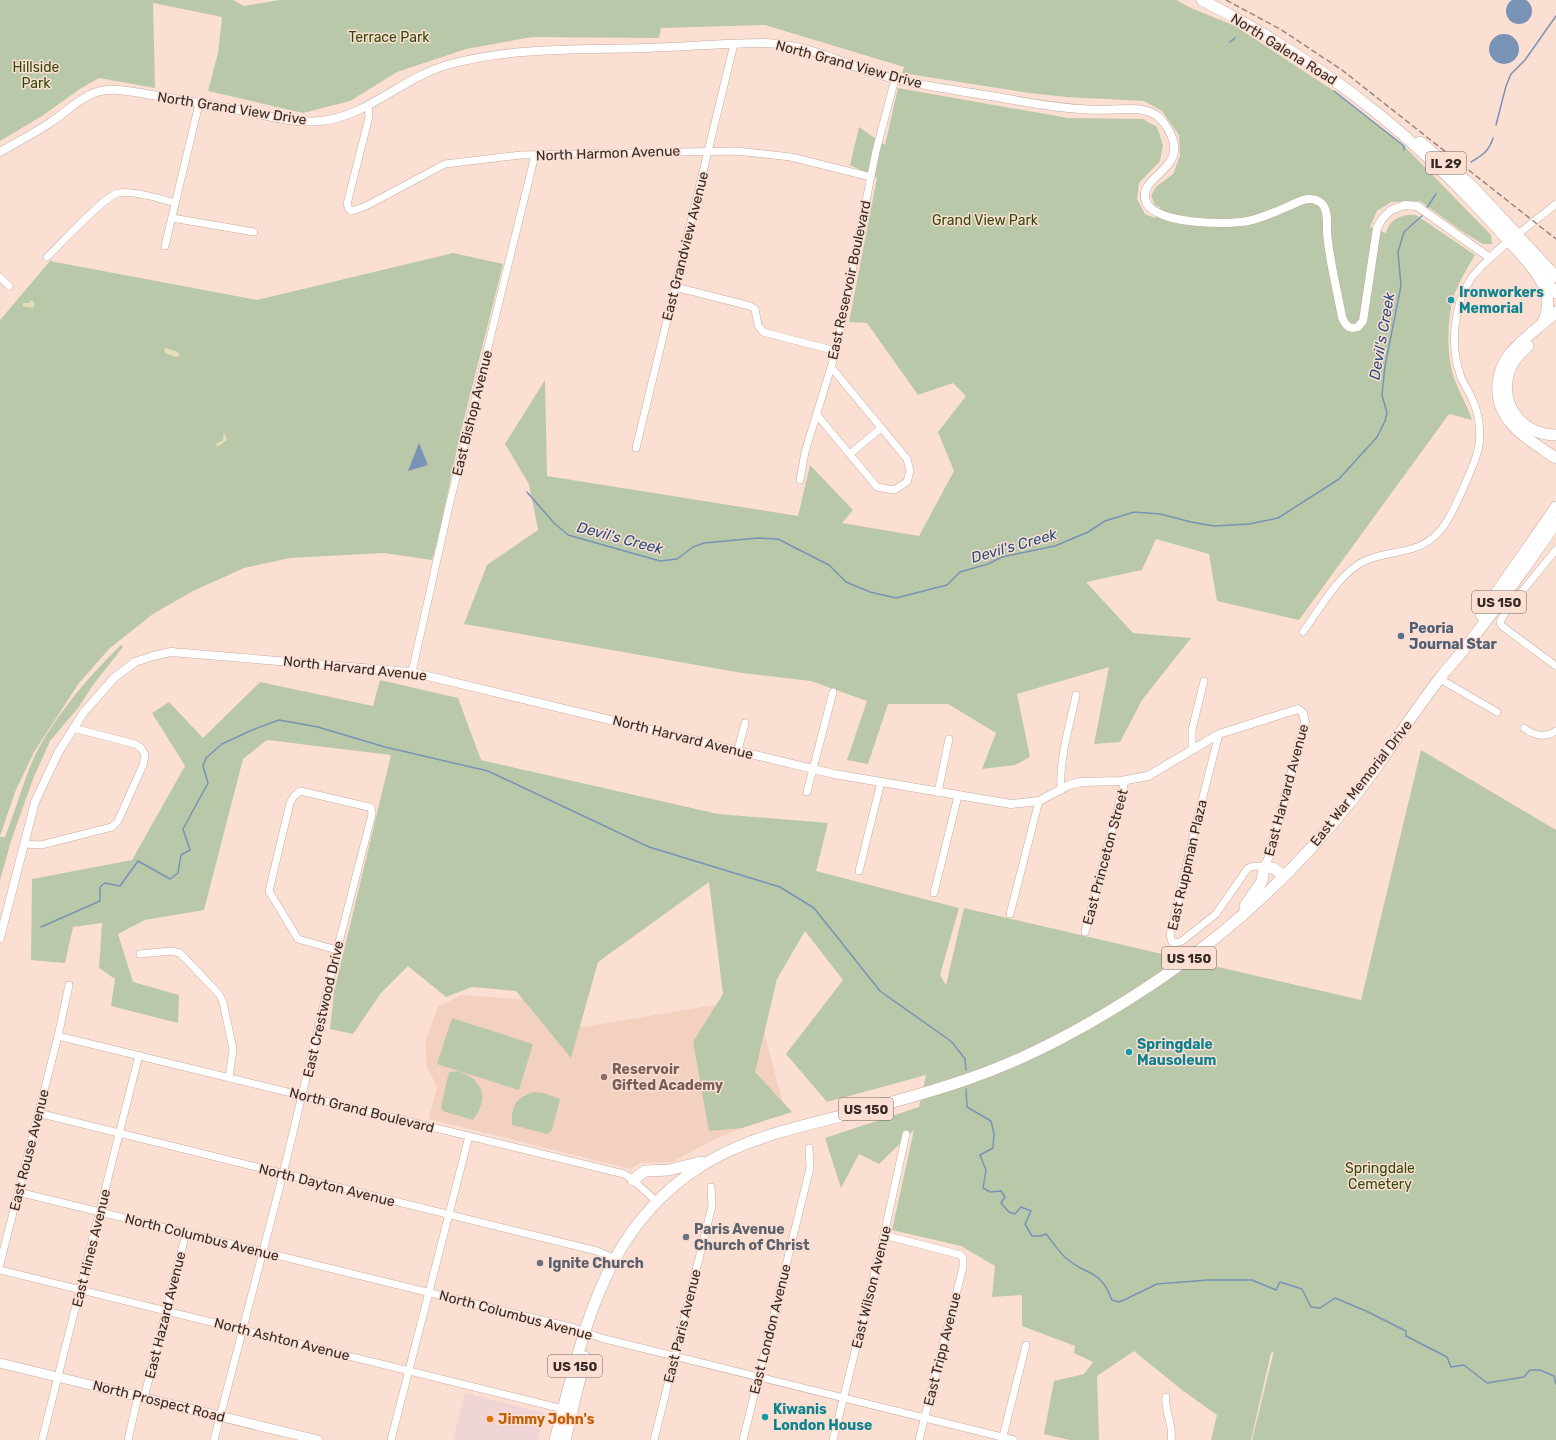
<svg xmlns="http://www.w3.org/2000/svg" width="1556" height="1440" viewBox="0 0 1556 1440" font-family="Rubik,sans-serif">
  <rect width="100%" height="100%" fill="#fbdfd3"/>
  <!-- commercial -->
  <polygon fill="#efd5d5" points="465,1393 544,1413 538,1440 453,1440"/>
  <!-- built -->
  <polygon fill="#f3d1c1" points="461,995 533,1000 552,1025 584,1027 755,998 785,1111 715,1139 672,1162 640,1163 631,1169 429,1119 437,1087 427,1067 425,1042 438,1007"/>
  <!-- green -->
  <g fill="#bac8aa">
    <path d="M0 0H233L244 6 279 0H1176L1191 8 1235 26 1334 91 1404 146 1491 235 1492 244H1483L1463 232 1420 201 1391 202 1377 211 1370 227 1386 233C1390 218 1403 214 1416 215L1475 255C1468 267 1460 280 1455 293 1446 317 1446 360 1456 383 1461 396 1468 407 1472 420L1449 414 1299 620 1217 601 1209 554 1156 539 1142 570 1086 582 1133 633 1191 638 1142 700 1120 742 1094 744 1109 667 1017 694 1030 757 1015 765 982 769 996 733 948 704H888L868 764 847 760 867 701 811 681 742 673 464 624 487 565 538 530 529 484 505 444 545 380 547 476 798 516 810 465 853 510 842 523 919 536 954 471 938 432 966 396 953 383 918 395 867 323 849 322 877 178 850 165 859 127 885 145 898 88 1068 118 1143 119 1157 127 1163 145 1160 161 1139 183 1137 199 1145 214 1155 218 1160 207 1155 205 1151 196 1156 187 1173 174 1180 156 1179 135 1162 111 1144 101 1066 97 1029 93 902 73 904 67 765 25 661 28 659 38 532 37 466 49 397 72 350 101 303 113 208 91 218 53 222 17 153 3 155 88 99 78 80 89 42 116 0 141Z"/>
    <polygon points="453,253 503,264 459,439 440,530 432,560 384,553 290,558 244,568 193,591 153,614 110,648 79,683 34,752 15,792 0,836 0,320 50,261 257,300"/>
    <path d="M121 645 123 647 93 685 78 708 50 741 33 779 11 841 0 880V837H5C15 812 22 786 32 762 50 721 89 676 121 645Z"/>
    <polygon points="380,680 458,698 481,760 718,814 828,823 816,871 959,908 940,975 946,985 964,908 1361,1000 1421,750 1556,830 1556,1440 1252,1440 1274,1351 1271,1353 1251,1440 1211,1440 1217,1415 1182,1390 1134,1351 1097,1376 1099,1440 1070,1440 1044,1434 1054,1381 1084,1374 1093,1362 1074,1353 1075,1346 1022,1326 1022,1295 992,1297 995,1266 961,1246 892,1230 914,1130 879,1164 859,1154 841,1188 825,1138 919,1107 926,1075 827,1102 786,1054 843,980 805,931 777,979 755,1072 792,1112 742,1128 709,1131 693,1042 723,994 709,882 598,962 571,1058 516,991 472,987 446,997 408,966 381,993 353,1034 330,1029 334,992 391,755 267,740 243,759 204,910 145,920 118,934 133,982 179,995 178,1023 111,1006 115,979 99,968 102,923 73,927 65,963 31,960 32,879 132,860 185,766 152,713 169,702 203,738 260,682 373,706"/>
    <polygon points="452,1018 533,1044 519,1090 437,1064"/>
    <path d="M458 1071C484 1080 489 1098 473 1120L443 1111 441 1107 449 1072Z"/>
    <path d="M534 1092 544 1093 560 1099 552 1130 547 1134 512 1125C511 1106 515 1098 534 1092Z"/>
  </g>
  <!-- sand -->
  <g fill="#e6dcb7">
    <polygon points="32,300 35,304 33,308 22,306 23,303 29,303"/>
    <polygon points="166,348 178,352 180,356 176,357 165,353 164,350"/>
    <polygon points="224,432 227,440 217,447 216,444 223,440"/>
  </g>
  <!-- water -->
  <g fill="#7893b6">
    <circle cx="1519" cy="11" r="13"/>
    <circle cx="1504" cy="49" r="15"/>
    <polygon points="419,443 428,465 408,471"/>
  </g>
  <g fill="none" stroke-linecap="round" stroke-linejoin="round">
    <!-- stream -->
    <g stroke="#7893b6" stroke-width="1.5">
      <polyline points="1230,42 1235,38"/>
      <polyline points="1334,91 1404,146 1404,150"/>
      <polyline points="1496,125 1506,86 1511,74 1525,60 1556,16"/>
      <path d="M1471 162C1483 155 1489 151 1493 138"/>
      <polyline points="1426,209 1436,194"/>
      <polyline points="527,492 554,523 568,535 660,561 677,559 693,547 704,543 758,538 778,539 829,565 846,582 870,592 896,598 947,585 960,572 988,564 1002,557 1055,546 1088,532 1105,521 1134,512 1160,514 1191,522 1214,526 1249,524 1278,518 1339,479 1377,437 1385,421 1387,413 1382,395 1385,366 1401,286 1398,252 1404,232 1424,214"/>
      <polyline points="41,927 100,901 100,887 105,883 120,886 138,861 170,879 178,873 181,855 190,850 183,829 208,783 203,766 206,758 222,744 252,730 279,720 318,727 385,747 488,771 649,847 780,887 814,908 880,991 952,1042 965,1059 966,1070"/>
      <path d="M966 1089 967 1107 991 1121 994 1134 993 1148 980 1155 986 1170 983 1188 990 1192 1001 1191 1005 1197 1001 1203 1009 1212 1015 1214 1021 1207 1031 1211 1025 1224 1032 1236H1040L1046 1234C1053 1242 1058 1251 1066 1258 1087 1277 1099 1267 1112 1300L1119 1302 1124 1300 1157 1284 1208 1280H1252L1276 1290 1280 1282 1302 1289 1311 1307 1320 1308 1335 1298 1366 1311 1406 1331V1336L1447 1357 1451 1367 1464 1365 1487 1383 1524 1377 1530 1370H1540L1554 1376 1556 1384"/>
    </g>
    <defs>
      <g id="minor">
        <polyline points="368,105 369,117 347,204 349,209 352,211 366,206 445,164 521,155 736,151 791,157 871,177"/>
        <polyline points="172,218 254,232"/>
        <polyline points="1518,234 1556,204"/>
        <polyline points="165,246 199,104"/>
        <path d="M47 257C61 244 103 197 118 193 131 190 162 199 175 203"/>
        <polyline points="0,277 9,286"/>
        <polyline points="675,287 750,306 755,309 758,325 763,332 836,351"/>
        <polyline points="817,415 877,487 894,490 907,482 910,471 907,459 831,367"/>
        <polyline points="636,448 734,44"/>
        <polyline points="850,454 881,428"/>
        <polyline points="800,480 805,452 836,351 876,151 895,79"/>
        <polyline points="1556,550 1506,611 1500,622 1502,626 1556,666"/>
        <path d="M1303 632C1318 611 1336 580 1356 566 1371 555 1393 554 1411 549 1441 541 1450 517 1462 491 1467 479 1473 467 1477 454 1482 438 1480 417 1473 401 1470 393 1464 385 1461 377 1450 348 1453 306 1470 280 1475 272 1483 265 1490 258"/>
        <polyline points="412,672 449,506 535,155"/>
        <polyline points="1440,679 1497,712"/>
        <path d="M1524 728C1535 736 1544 738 1556 731"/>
        <polyline points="1219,734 1198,816 1170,935 1172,942 1176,943 1182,941 1216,914 1248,868 1254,866 1264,867"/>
        <polyline points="738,750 745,723"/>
        <polyline points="1192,750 1192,730 1204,681"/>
        <path d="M1061 790C1059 758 1070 725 1076 695"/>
        <polyline points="807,792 833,692"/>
        <polyline points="938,792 949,739"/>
        <polyline points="25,844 41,845 112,827 118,821 143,765 145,755 141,748 135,744 73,728"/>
        <polyline points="859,871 881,782"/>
        <polyline points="934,893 958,796"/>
        <polyline points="1010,914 1039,801"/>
        <polyline points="1085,932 1125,781"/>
        <polyline points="140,954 171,951 180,953 219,994 223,1002 233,1049 229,1078"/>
        <polyline points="58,1036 624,1174 632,1179 657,1202"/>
        <polyline points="38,1113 597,1251 615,1259"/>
        <polyline points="18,1192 574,1328 601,1338 1014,1440"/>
        <polyline points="884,1235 961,1255 963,1258 963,1267 919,1440"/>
        <polyline points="0,1264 58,1036 69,985"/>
        <polyline points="0,1270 563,1409"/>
        <path d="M1166 1397C1164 1412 1174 1424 1171 1440"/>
        <polyline points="144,1398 186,1233"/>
        <polyline points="42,1440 139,1055"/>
        <polyline points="128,1440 138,1396"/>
        <polyline points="214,1440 283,1174 337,950 372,814 371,808 369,807 300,791 294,796 290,803 269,891 298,939 337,950"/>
        <polyline points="391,1440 469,1136"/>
        <polyline points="654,1440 712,1206 711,1187"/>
        <polyline points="743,1440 810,1168 809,1148"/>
        <polyline points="833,1440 884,1235 906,1134"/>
        <polyline points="1002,1440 1026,1345"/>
      </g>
      <g id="tertiary">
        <path d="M0 152C17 142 35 133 51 122 65 113 78 99 94 93 111 86 134 92 152 95 181 100 210 105 239 110 265 115 293 124 320 121 367 117 402 78 447 65 511 47 579 50 645 48 684 47 724 43 763 43 807 43 849 67 891 78 919 85 949 89 978 94 1011 99 1046 107 1080 109 1097 111 1114 109 1132 109 1144 109 1156 112 1164 123 1197 168 1140 173 1145 199 1151 225 1227 225 1248 221 1267 217 1285 207 1303 200 1310 198 1318 199 1323 205 1328 212 1327 223 1327 232 1329 260 1337 289 1342 317 1345 325 1349 330 1358 327L1363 321 1377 228 1382 219 1391 210 1405 205 1417 206 1490 258 1512 238"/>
        <polyline points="0,938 35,802 58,753 84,712 114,678 135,662 153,656 171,652 411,672 834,774 1011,804 1039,801 1069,785 1081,782 1121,781 1148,776 1219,734 1298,709 1303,713 1305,722 1269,857 1264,867"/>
      </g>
      <polyline id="secondary" points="0,1363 318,1440"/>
      <g id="primary">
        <path d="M1202 0C1266 33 1326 71 1382 117 1446 169 1501 232 1556 293"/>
        <polyline points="1420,142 1473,187 1556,277"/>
      </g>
      <g id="trunk">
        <path d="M1525 258C1540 278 1556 296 1543 322"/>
        <path d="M1556 312C1541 326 1522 339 1509 355 1503 363 1499 373 1498 383 1494 421 1529 440 1556 458"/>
        <path d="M1528 346C1522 352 1516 357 1512 365 1495 398 1519 435 1556 435"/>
        <polyline points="1481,615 1556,507"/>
        <polyline points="1245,906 1262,881 1264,867 1273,868 1284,876"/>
        <polyline points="633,1180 645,1171 669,1170 701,1162"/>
        <path d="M555 1440C574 1370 589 1293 631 1233 688 1153 756 1137 845 1115 886 1104 928 1093 968 1079 1038 1055 1104 1017 1164 976 1236 927 1298 868 1352 800 1383 761 1409 718 1440 678 1450 665 1462 653 1472 639 1501 602 1529 562 1556 523"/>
        <polyline points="565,1440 585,1357"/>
      </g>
    </defs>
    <!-- minor casing -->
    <use href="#minor" stroke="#c6aca0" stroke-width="8"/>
    <!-- tertiary casing -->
    <use href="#tertiary" stroke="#c6aca0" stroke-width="9"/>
    <!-- secondary casing -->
    <use href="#secondary" stroke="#c6aca0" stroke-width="10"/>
    <!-- primary casing -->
    <use href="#primary" stroke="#c6aca0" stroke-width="12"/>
    <!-- trunk casing -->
    <use href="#trunk" stroke="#c6aca0" stroke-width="12"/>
    <!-- minor -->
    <use href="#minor" stroke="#fff" stroke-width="7"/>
    <!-- tertiary -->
    <use href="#tertiary" stroke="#fff" stroke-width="8"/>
    <!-- secondary -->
    <use href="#secondary" stroke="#fff" stroke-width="9"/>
    <!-- primary -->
    <use href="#primary" stroke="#fff" stroke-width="11"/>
    <!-- trunk -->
    <use href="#trunk" stroke="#fff" stroke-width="11"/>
    <!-- rail -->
    <polyline stroke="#99867d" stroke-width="1.5" stroke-dasharray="6 3" stroke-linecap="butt" points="1226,0 1280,29 1342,70 1556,239"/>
  </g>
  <!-- markers -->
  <g fill="#0f9aa8" stroke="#fbdfd3" stroke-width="1.5">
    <circle cx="1451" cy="300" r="4"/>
    <circle cx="1129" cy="1052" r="4"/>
    <circle cx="765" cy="1417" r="4"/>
  </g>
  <circle fill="#5c6f8a" stroke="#fbdfd3" stroke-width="1.5" cx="1401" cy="636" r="4"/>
  <circle fill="#8d6e63" stroke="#fbdfd3" stroke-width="1.5" cx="604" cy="1077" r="4"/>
  <g fill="#6b7280" stroke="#fbdfd3" stroke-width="1.5">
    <circle cx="686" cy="1237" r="4"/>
    <circle cx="540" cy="1263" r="4"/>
  </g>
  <circle fill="#e8710a" stroke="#fbdfd3" stroke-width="1.5" cx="490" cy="1419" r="4"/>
  <g text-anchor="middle" stroke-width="3" stroke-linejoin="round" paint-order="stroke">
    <!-- shield labels -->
    <g fill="#fbdfd3" stroke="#706059" stroke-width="1">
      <rect x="1426" y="152" width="40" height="22" rx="3"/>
      <rect x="1472" y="591" width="54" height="22" rx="3"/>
      <rect x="1162" y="947" width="54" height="22" rx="3"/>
      <rect x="839" y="1098" width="54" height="22" rx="3"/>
      <rect x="548" y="1355" width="54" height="22" rx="3"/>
    </g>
    <g font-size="13" font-weight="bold" fill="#352a25">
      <text x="1446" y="168">IL 29</text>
      <text x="1499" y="607">US 150</text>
      <text x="1189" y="963">US 150</text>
      <text x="866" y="1114">US 150</text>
      <text x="575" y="1371">US 150</text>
    </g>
    <!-- park labels -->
    <g font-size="14" fill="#334909" stroke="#fbdfd3">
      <text x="389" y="42">Terrace Park</text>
      <text x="36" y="72">Hillside<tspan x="36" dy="16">Park</tspan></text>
      <text x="985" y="225">Grand View Park</text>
      <text x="1380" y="1173">Springdale<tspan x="1380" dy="16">Cemetery</tspan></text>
    </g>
    <!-- street labels -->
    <g font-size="14" fill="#352a25" stroke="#fbdfd3">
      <text transform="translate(1284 49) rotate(32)" y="5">North Galena Road</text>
      <text transform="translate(849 64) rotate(15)" y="5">North Grand View Drive</text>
      <text transform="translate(232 108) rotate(9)" y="5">North Grand View Drive</text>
      <text transform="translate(608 153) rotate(-2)" y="5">North Harmon Avenue</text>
      <text transform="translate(685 246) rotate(-76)" y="5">East Grandview Avenue</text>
      <text transform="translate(849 280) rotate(-78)" y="5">East Reservoir Boulevard</text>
      <text transform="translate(472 413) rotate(-76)" y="5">East Bishop Avenue</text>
      <text transform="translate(355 668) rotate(6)" y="5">North Harvard Avenue</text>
      <text transform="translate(683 737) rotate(14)" y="5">North Harvard Avenue</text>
      <text transform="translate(1361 783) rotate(-52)" y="5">East War Memorial Drive</text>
      <text transform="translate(1286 790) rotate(-75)" y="5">East Harvard Avenue</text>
      <text transform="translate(1105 857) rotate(-75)" y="5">East Princeton Street</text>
      <text transform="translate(1187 865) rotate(-77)" y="5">East Ruppman Plaza</text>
      <text transform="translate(323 1009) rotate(-77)" y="5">East Crestwood Drive</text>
      <text transform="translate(362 1110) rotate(14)" y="5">North Grand Boulevard</text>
      <text transform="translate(29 1150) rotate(-76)" y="5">East Rouse Avenue</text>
      <text transform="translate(327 1185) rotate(14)" y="5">North Dayton Avenue</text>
      <text transform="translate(202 1237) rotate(14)" y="5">North Columbus Avenue</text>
      <text transform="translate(91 1248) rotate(-76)" y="5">East Hines Avenue</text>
      <text transform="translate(871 1287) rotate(-76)" y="5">East Wilson Avenue</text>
      <text transform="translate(165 1315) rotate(-76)" y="5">East Hazard Avenue</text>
      <text transform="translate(516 1315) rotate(15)" y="5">North Columbus Avenue</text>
      <text transform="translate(682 1326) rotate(-76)" y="5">East Paris Avenue</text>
      <text transform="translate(770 1329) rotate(-76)" y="5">East London Avenue</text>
      <text transform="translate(282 1339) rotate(14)" y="5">North Ashton Avenue</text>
      <text transform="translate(942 1349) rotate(-76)" y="5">East Tripp Avenue</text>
      <text transform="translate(159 1401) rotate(14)" y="5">North Prospect Road</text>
    </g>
    <!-- culture labels -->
    <g font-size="14" font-weight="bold" fill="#0d838f" stroke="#fbdfd3" text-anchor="start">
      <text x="1459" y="297">Ironworkers<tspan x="1459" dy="16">Memorial</tspan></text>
      <text x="1137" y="1049">Springdale<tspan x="1137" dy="16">Mausoleum</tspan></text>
      <text x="773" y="1414">Kiwanis<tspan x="773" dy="16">London House</tspan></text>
    </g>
    <!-- service labels -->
    <g font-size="14" font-weight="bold" fill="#4e5e75" stroke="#fbdfd3" text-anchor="start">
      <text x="1409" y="633">Peoria<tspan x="1409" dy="16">Journal Star</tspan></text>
    </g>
    <!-- education labels -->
    <g font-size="14" font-weight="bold" fill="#785e54" stroke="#fbdfd3" text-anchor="start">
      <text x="612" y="1074">Reservoir<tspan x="612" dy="16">Gifted Academy</tspan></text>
    </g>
    <!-- worship labels -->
    <g font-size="14" font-weight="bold" fill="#5b616d" stroke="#fbdfd3" text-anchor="start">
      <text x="694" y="1234">Paris Avenue<tspan x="694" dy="16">Church of Christ</tspan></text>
      <text x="548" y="1268">Ignite Church</text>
    </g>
    <!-- food labels -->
    <g font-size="14" font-weight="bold" fill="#c56008" stroke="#fbdfd3" text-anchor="start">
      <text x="498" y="1424">Jimmy John's</text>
    </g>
    <!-- water labels -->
    <g font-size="15" font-style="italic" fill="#274d7c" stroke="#fbdfd3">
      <text transform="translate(1382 336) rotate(-80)" y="5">Devil's Creek</text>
      <text transform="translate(620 538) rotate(15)" y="5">Devil's Creek</text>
      <text transform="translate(1014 546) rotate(-16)" y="5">Devil's Creek</text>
    </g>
  </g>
</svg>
